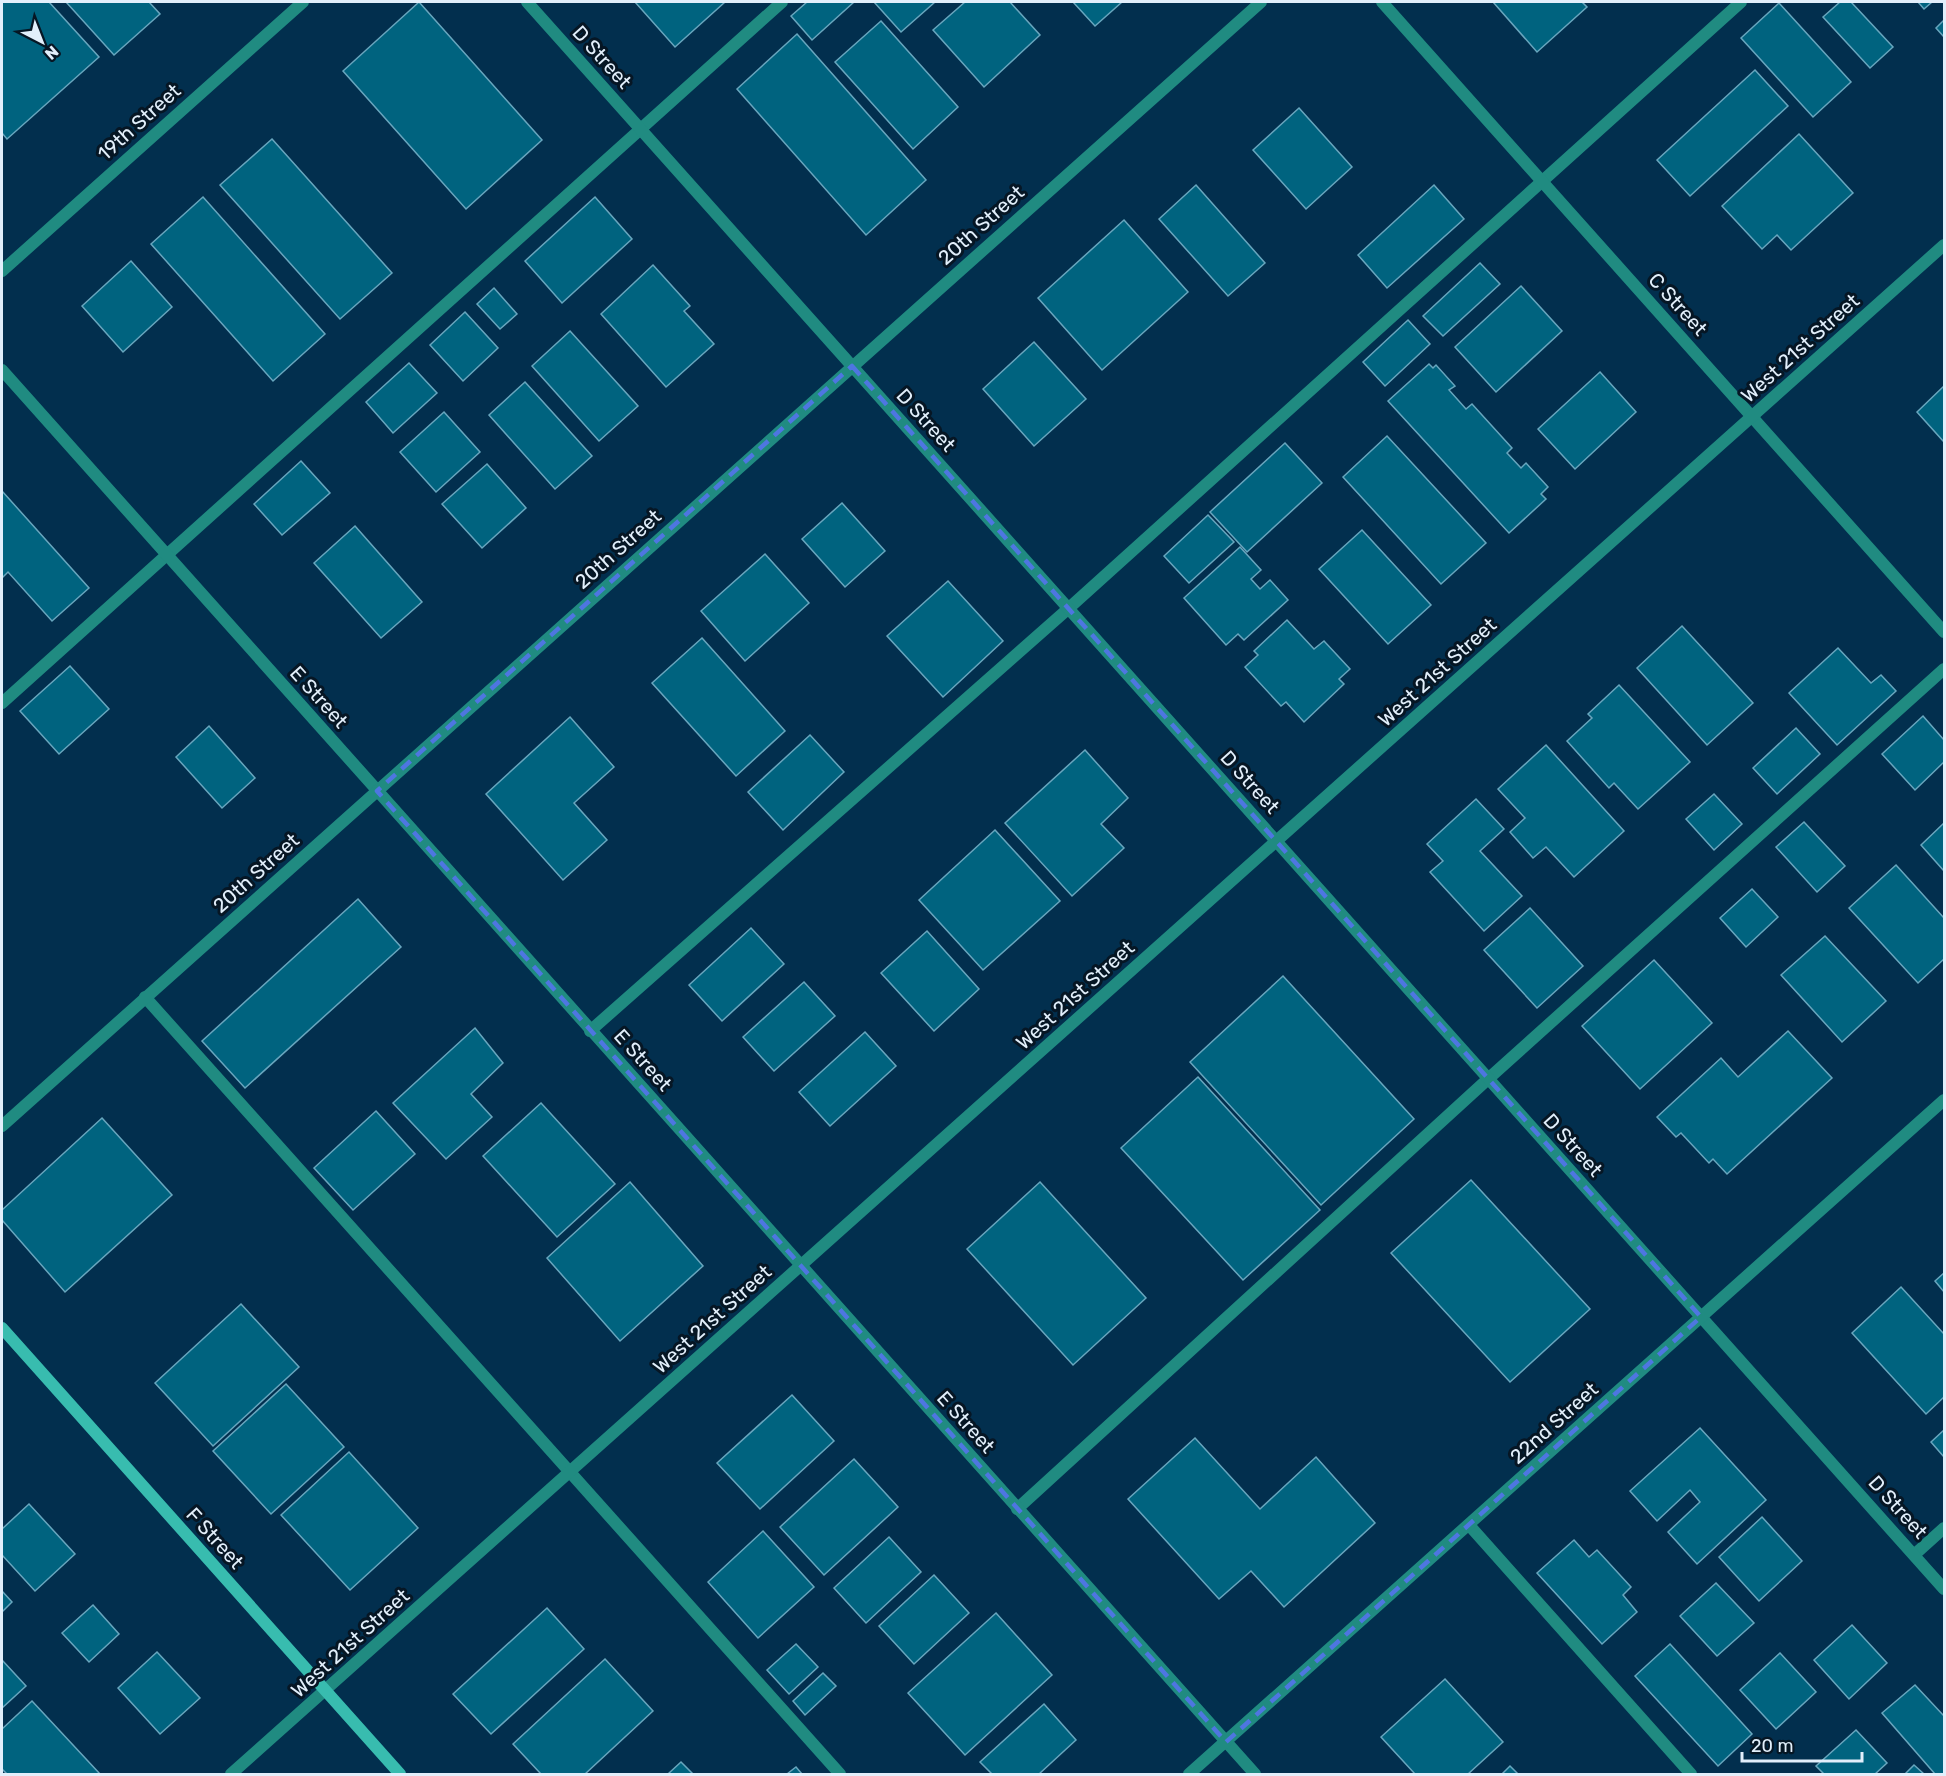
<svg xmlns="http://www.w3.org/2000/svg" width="1946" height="1776" viewBox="0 0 1946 1776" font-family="Rubik,sans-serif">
  <rect width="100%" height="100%" fill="#022f4e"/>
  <!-- building -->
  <g fill="#00637f" stroke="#68a6be" stroke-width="1.5">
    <polygon points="2,2 49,2 99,57 7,139 2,133"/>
    <polygon points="66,2 149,2 160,14 114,55"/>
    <polygon points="419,2 542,140 466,209 343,71"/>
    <polygon points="635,2 725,2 675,47"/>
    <polygon points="807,2 854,2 812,40 791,16"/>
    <polygon points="874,2 935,2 901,32"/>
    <polygon points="965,2 1010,2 1040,35 984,87 933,30"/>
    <polygon points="1073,2 1122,2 1095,26"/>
    <polygon points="1493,2 1582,2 1587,7 1537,52"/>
    <polygon points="1840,2 1851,2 1893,47 1870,68 1823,17"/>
    <polygon points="1918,2 1932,2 1924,9"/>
    <polygon points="1779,3 1851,82 1813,117 1741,38"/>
    <polygon points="1944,20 1944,37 1936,28"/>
    <polygon points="881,21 958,107 913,149 835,62"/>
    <polygon points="797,34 926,180 866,235 737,89"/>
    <polygon points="1755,70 1788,106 1690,196 1657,160"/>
    <polygon points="1299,108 1352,167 1306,209 1253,150"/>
    <polygon points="1799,134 1853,193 1791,250 1777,235 1762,249 1722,206"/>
    <polygon points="272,139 392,273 340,319 220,185"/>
    <polygon points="1196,185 1265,263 1228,296 1159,219"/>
    <polygon points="1434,185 1464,219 1387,288 1358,255"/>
    <polygon points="203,197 325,334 273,381 151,244"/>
    <polygon points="595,197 632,239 562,303 525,261"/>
    <polygon points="1124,220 1188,292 1102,370 1038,298"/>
    <polygon points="131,261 172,307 123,352 82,306"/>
    <polygon points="1480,263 1500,284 1443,336 1423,316"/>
    <polygon points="653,265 690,306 684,311 714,344 666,387 601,314"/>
    <polygon points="1521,286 1562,331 1496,392 1455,347"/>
    <polygon points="494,288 517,314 500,329 477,304"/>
    <polygon points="465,312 498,348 463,381 430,345"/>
    <polygon points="1408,320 1430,344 1385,386 1363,362"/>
    <polygon points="570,331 638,406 599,441 532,366"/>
    <polygon points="1034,342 1086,399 1034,446 983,389"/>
    <polygon points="409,363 437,393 393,433 366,402"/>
    <polygon points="1429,364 1433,368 1436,365 1455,386 1449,390 1466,409 1472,404 1512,448 1507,453 1521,468 1526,463 1548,487 1541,494 1546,499 1509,533 1388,401"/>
    <polygon points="1600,372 1636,412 1575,469 1538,429"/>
    <polygon points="525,382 592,456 555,489 489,415"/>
    <polygon points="1944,386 1944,442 1917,412"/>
    <polygon points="444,412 480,452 436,492 400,452"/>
    <polygon points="1387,436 1486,543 1441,584 1343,477"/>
    <polygon points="1285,443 1322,483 1247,552 1210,512"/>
    <polygon points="301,461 330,493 282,535 254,504"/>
    <polygon points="487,464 526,508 482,548 442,504"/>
    <polygon points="2,491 89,588 52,621 8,572 2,578"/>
    <polygon points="842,503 885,551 845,587 802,539"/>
    <polygon points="1208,515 1234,542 1189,583 1164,556"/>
    <polygon points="355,526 422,602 381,638 314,563"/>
    <polygon points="1362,530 1431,605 1388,644 1319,569"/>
    <polygon points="1240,547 1261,570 1251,579 1260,589 1270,580 1288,600 1244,640 1238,634 1226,645 1184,598"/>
    <polygon points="765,554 809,603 745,661 701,611"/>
    <polygon points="948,581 1003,641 943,697 887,636"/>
    <polygon points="1287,620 1314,649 1324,641 1350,669 1339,679 1344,684 1304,722 1286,702 1281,706 1245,667 1258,655 1254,651"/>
    <polygon points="1682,626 1753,703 1707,745 1637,668"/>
    <polygon points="702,638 785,731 736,776 652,683"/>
    <polygon points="1838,648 1871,683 1881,675 1896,691 1837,745 1789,693"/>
    <polygon points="70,666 109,709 59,754 20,711"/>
    <polygon points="1619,685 1690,762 1638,809 1614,783 1609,788 1567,741 1592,718 1588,714"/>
    <polygon points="1923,716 1944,740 1944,762 1915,790 1882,754"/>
    <polygon points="570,717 614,767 574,803 607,840 563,880 486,794"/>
    <polygon points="209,726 255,778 222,808 176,757"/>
    <polygon points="1796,728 1820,754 1777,794 1753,768"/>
    <polygon points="810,735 844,772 783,830 748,792"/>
    <polygon points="1546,745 1624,831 1574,877 1546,847 1533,858 1510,832 1525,818 1498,789"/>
    <polygon points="1085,750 1128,798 1101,824 1124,848 1072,896 1005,823"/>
    <polygon points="1714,794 1742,824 1714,850 1686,819"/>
    <polygon points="1476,799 1504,829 1480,851 1522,896 1484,931 1430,872 1443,861 1427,844"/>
    <polygon points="1804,822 1845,866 1817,892 1776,847"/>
    <polygon points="1944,823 1944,871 1921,845"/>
    <polygon points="995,830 1060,901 983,970 919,900"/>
    <polygon points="1896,865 1944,918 1944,959 1918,983 1849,908"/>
    <polygon points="1752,889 1778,917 1746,947 1720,918"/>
    <polygon points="358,899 401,947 245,1088 202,1041"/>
    <polygon points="1530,908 1583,966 1537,1008 1484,950"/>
    <polygon points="751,928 784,964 722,1021 689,985"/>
    <polygon points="927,931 979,989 934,1031 881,973"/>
    <polygon points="1825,936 1886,1001 1842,1042 1781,975"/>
    <polygon points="1654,960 1712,1023 1640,1089 1582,1026"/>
    <polygon points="1283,976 1414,1119 1321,1205 1190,1062"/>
    <polygon points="804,982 835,1016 774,1071 743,1037"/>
    <polygon points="475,1028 503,1063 471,1094 492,1117 446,1159 393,1103"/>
    <polygon points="1788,1031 1832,1078 1727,1174 1713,1159 1709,1163 1681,1133 1676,1137 1657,1117 1721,1058 1738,1077"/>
    <polygon points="865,1032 896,1066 830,1126 799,1092"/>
    <polygon points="1198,1077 1320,1210 1243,1280 1121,1148"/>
    <polygon points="541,1103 615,1184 557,1237 483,1156"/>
    <polygon points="376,1111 415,1154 353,1210 314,1168"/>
    <polygon points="102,1118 172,1195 65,1292 2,1220 2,1210"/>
    <polygon points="1471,1180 1590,1309 1510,1382 1391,1253"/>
    <polygon points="630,1182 703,1266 620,1341 547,1258"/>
    <polygon points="1040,1182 1146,1298 1073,1365 967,1249"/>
    <polygon points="1944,1273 1944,1292 1935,1281"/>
    <polygon points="1901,1287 1944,1334 1944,1397 1926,1414 1852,1333"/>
    <polygon points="241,1304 299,1367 213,1446 155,1383"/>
    <polygon points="286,1384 344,1447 271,1514 213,1451"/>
    <polygon points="792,1395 834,1441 760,1509 717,1463"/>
    <polygon points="1700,1428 1766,1500 1697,1564 1668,1532 1700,1502 1690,1490 1657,1521 1630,1491"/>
    <polygon points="1944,1430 1944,1457 1931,1442"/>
    <polygon points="1195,1438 1260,1509 1316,1457 1375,1523 1284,1607 1251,1571 1219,1599 1128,1499"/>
    <polygon points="349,1452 418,1528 350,1590 281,1515"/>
    <polygon points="854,1459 898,1507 824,1575 780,1527"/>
    <polygon points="29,1504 75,1554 35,1591 2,1555 2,1529"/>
    <polygon points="1762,1517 1802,1561 1759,1601 1719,1557"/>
    <polygon points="763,1531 814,1587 758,1638 708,1582"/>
    <polygon points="889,1537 921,1572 866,1623 834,1588"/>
    <polygon points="1574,1540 1589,1557 1597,1550 1631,1587 1623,1595 1637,1612 1602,1644 1537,1573"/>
    <polygon points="934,1575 969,1613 914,1664 879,1626"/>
    <polygon points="1716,1583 1754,1623 1717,1656 1680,1616"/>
    <polygon points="2,1591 12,1602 2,1612"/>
    <polygon points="93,1605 119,1634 89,1662 62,1633"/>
    <polygon points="547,1608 584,1649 491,1734 453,1694"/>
    <polygon points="996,1613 1052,1675 965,1755 908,1693"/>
    <polygon points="1852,1625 1887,1663 1849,1699 1814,1660"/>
    <polygon points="796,1644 818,1667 789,1694 767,1670"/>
    <polygon points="1670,1644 1752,1734 1718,1766 1635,1676"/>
    <polygon points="157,1652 200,1698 160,1734 118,1688"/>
    <polygon points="1780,1653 1816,1692 1776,1729 1740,1690"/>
    <polygon points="605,1659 653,1711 585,1774 541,1774 513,1744"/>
    <polygon points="2,1660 26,1686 2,1708"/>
    <polygon points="823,1673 836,1686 805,1715 793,1701"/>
    <polygon points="1445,1679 1503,1742 1468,1774 1415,1774 1381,1737"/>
    <polygon points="1915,1685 1944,1716 1944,1774 1935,1774 1882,1713"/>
    <polygon points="32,1701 100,1774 7,1774 2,1769 2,1729"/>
    <polygon points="1044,1704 1076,1740 1039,1774 992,1774 980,1762"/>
    <polygon points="1856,1730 1887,1763 1875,1774 1824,1774 1816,1766"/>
    <polygon points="681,1762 693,1774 668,1774"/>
    <polygon points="1914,1765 1924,1774 1905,1774"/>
    <polygon points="1510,1766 1518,1774 1502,1774"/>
    <polygon points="796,1767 802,1774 787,1774"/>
  </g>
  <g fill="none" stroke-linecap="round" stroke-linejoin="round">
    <!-- service -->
    <g stroke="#208b81" stroke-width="12">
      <polyline points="2,703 782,2"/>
      <polyline points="145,997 840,1774"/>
      <polyline points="590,1031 1069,608 1741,2"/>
      <polyline points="1017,1509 1488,1079 1944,669"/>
      <polyline points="1469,1525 1691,1774"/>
      <polyline points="1914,1555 1944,1528"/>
    </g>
    <!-- minor -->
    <g stroke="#208b81" stroke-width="12">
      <polyline points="527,2 1944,1589"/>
      <polyline points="1382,2 1944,632"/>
      <polyline points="2,271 303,2"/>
      <polyline points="2,370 1255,1774"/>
      <polyline points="2,1126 1261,2"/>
      <polyline points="1189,1774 1944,1100"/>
    </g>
    <!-- tertiary -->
    <polyline stroke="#208b81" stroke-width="12" points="231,1774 1944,245"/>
    <!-- secondary -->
    <polyline stroke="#38bcaf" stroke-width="12" points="2,1328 400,1774"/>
  </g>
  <!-- marked area -->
  <path fill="none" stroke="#4e76e1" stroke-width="4.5" stroke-dasharray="12 8" stroke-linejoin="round" d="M852 366 1701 1317 1226 1742 377 791Z"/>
  <g text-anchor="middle" stroke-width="6" stroke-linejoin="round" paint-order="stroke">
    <!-- street labels -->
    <g font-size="20" fill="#e2effb" stroke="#061624">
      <text transform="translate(602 57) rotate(48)" y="7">D Street</text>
      <text transform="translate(139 122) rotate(-42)" y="7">19th Street</text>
      <text transform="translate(981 225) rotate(-42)" y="7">20th Street</text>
      <text transform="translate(1678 304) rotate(48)" y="7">C Street</text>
      <text transform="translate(1800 348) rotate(-42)" y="7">West 21st Street</text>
      <text transform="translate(926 420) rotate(48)" y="7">D Street</text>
      <text transform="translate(618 549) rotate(-42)" y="7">20th Street</text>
      <text transform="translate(1437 672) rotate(-42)" y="7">West 21st Street</text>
      <text transform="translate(319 697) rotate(48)" y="7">E Street</text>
      <text transform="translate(1250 782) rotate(48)" y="7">D Street</text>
      <text transform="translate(256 873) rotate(-42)" y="7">20th Street</text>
      <text transform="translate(1075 995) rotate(-42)" y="7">West 21st Street</text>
      <text transform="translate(643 1060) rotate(48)" y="7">E Street</text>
      <text transform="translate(1573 1145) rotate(48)" y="7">D Street</text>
      <text transform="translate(712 1319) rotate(-42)" y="7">West 21st Street</text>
      <text transform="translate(966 1422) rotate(48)" y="7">E Street</text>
      <text transform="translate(1554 1423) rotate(-42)" y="7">22nd Street</text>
      <text transform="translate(1898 1507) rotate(48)" y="7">D Street</text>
      <text transform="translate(215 1538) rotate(48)" y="7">F Street</text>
      <text transform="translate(350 1643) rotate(-42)" y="7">West 21st Street</text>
    </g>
  </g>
  <!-- border -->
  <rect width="1946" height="1776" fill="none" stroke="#e2effb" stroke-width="6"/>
  <!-- north arrow -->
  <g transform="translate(42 42) rotate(138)" stroke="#061624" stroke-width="4.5" paint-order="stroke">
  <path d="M0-4.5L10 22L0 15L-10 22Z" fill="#e2effb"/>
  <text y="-9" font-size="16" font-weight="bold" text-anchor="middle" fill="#e2effb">N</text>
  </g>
  <!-- scale -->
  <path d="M1742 1752v9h120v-9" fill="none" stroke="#e2effb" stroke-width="3"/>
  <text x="1751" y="1752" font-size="18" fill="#e2effb" stroke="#061624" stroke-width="4.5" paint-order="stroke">20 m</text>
</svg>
